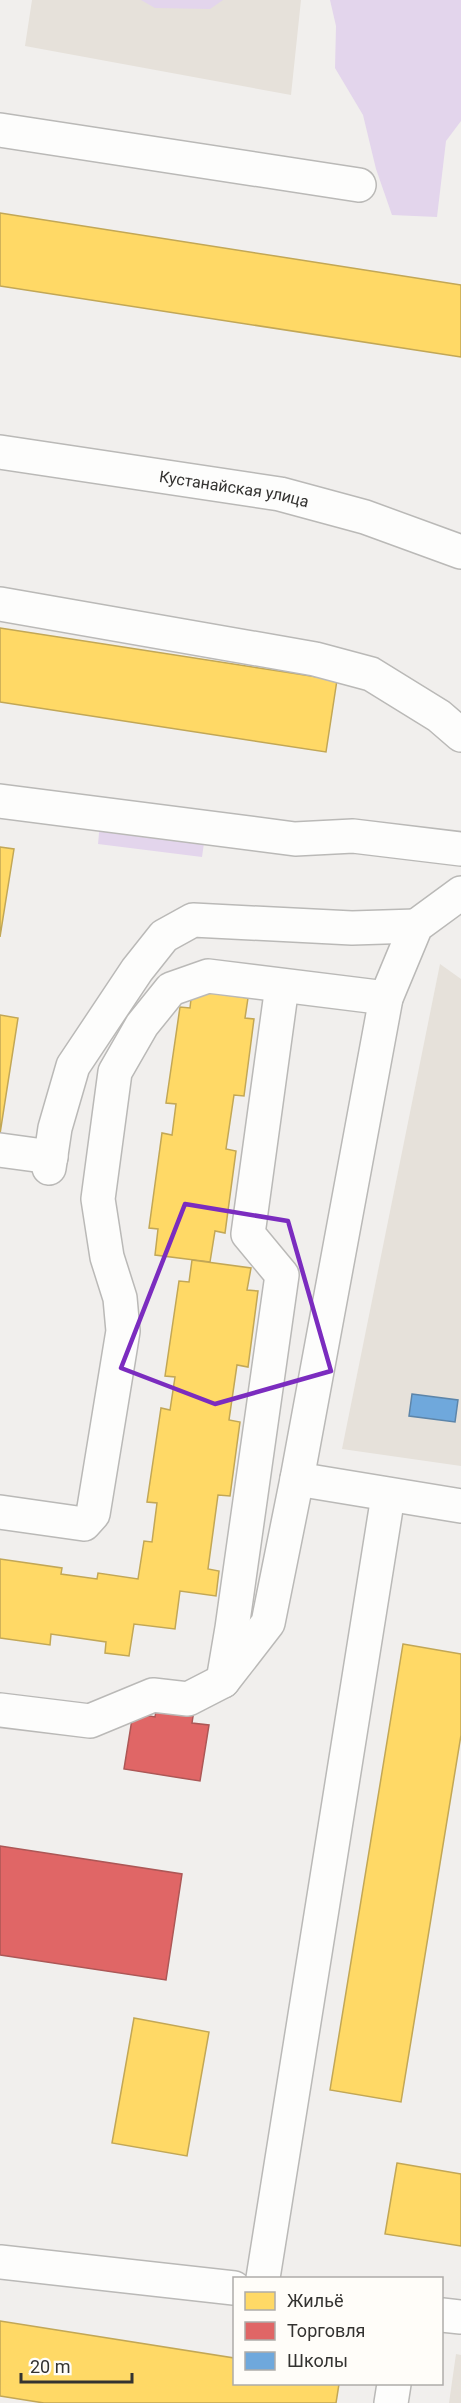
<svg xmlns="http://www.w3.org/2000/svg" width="461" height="2403" viewBox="0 0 461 2403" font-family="Roboto,sans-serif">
  <rect width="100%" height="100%" fill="#f1efed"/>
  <!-- built -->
  <g fill="#e6e1da">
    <polygon points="32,0 301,0 291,95 25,46"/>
    <polygon points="440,964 461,979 461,1466 342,1449"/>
    <polygon points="456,2354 461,2355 461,2403 449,2403"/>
  </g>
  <!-- green -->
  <g fill="#e3d5ec">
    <polygon points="141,0 223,0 210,9 155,8"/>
    <polygon points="330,0 461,0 461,121 446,141 437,217 392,215 376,169 363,115 335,68 336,26"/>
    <polygon points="100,823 205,836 202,857 98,844"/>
  </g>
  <!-- homes -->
  <g fill="#ffd966" stroke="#c2a756" stroke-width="1.5">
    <polygon points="0,213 461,285 461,357 0,286"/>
    <polygon points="0,628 337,680 326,752 0,702"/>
    <polygon points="0,847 14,849 0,937"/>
    <polygon points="192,990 248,998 245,1018 254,1019 244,1096 234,1095 226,1149 236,1151 225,1233 215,1231 210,1262 155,1255 158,1229 149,1228 162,1133 172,1135 176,1104 166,1103 180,1007 190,1008"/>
    <polygon points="0,1015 18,1018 0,1134"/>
    <polygon points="192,1260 251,1268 247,1290 258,1291 248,1367 237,1365 229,1420 240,1422 230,1496 218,1495 208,1569 219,1571 216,1596 180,1591 175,1629 134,1624 129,1656 105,1653 106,1642 51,1634 50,1645 0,1638 0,1559 62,1568 61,1574 97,1579 98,1573 138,1579 144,1541 152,1542 157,1503 147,1502 161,1408 170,1410 175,1377 165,1376 179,1281 189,1282"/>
    <polygon points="403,1644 461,1654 461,1735 401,2102 330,2090"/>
    <polygon points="134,2018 209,2032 187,2156 112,2143"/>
    <polygon points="397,2163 461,2174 461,2246 385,2234"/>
    <polygon points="0,2321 234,2358 234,2384 339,2384 336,2403 44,2403 0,2396"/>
  </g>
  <!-- shops -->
  <g fill="#e06666" stroke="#ac5756" stroke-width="1.5">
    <polygon points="157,1705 194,1710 192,1723 209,1725 200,1781 124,1769 133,1713 155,1717"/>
    <polygon points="0,1846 182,1874 166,1980 0,1955"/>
  </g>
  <!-- schools -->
  <polygon fill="#6fa8dc" stroke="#5d85a9" stroke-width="1.5" points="412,1394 458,1400 455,1422 409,1416"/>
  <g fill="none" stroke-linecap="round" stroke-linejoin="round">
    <defs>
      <g id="minor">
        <polyline points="0,130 359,185"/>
        <path id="s1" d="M0 452 280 494 365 517 461 552"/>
        <polyline points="0,604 315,659 371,674 439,716 461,735"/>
        <polyline points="0,801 295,839 353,836 461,849"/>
        <polyline points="461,893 416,926 386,998 297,1479 461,1506"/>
        <polyline points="0,1150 51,1157"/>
        <polyline points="49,1168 55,1128 73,1066 137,970 164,936 193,920 352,928 416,926"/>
        <polyline points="0,1512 84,1524 93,1514 123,1331 120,1298 107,1257 98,1199 115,1072 142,1025 171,989 208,976 386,998"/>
        <polyline points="223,1681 232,1628 282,1275 248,1234 282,986"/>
        <polyline points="0,1710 90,1721 153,1695 188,1699 223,1681 268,1623 297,1479"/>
        <polyline points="0,2262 234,2288"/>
        <polyline points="263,2278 388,1496"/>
        <polyline points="442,2315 461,2317"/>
        <polyline points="391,2403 394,2384"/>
      </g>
    </defs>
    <!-- minor casing -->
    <use href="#minor" stroke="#bab9b7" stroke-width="36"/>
    <!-- minor -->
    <use href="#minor" stroke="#fdfdfc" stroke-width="33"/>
  </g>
  <!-- marked area -->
  <path fill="none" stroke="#7b2cbf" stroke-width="4.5" stroke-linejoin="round" d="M185 1204 288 1221 331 1371 215 1404 121 1368Z"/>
  <g text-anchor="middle" stroke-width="6" stroke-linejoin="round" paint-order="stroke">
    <!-- street labels -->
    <g font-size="16" fill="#343331" stroke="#fffdf9">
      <text dy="6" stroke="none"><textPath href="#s1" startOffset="237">Кустанайская улица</textPath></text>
    </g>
  </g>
  <!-- legend -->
  <rect x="233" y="2277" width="210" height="108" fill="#fffdf9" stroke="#aeaca9" stroke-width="1.5"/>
  <rect x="245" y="2292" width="30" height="18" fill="#ffd966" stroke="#aeaca9" stroke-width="1.5"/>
  <text x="287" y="2307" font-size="18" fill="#343331">Жильё</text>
  <rect x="245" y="2322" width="30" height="18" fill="#e06666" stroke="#aeaca9" stroke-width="1.5"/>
  <text x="287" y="2337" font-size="18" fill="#343331">Торговля</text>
  <rect x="245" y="2352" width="30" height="18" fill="#6fa8dc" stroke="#aeaca9" stroke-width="1.5"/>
  <text x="287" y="2367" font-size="18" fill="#343331">Школы</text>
  <!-- scale -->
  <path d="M21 2373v9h111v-9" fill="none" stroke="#343331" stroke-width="3"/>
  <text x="30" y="2373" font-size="18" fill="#343331" stroke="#fffdf9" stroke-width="4.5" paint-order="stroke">20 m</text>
</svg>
